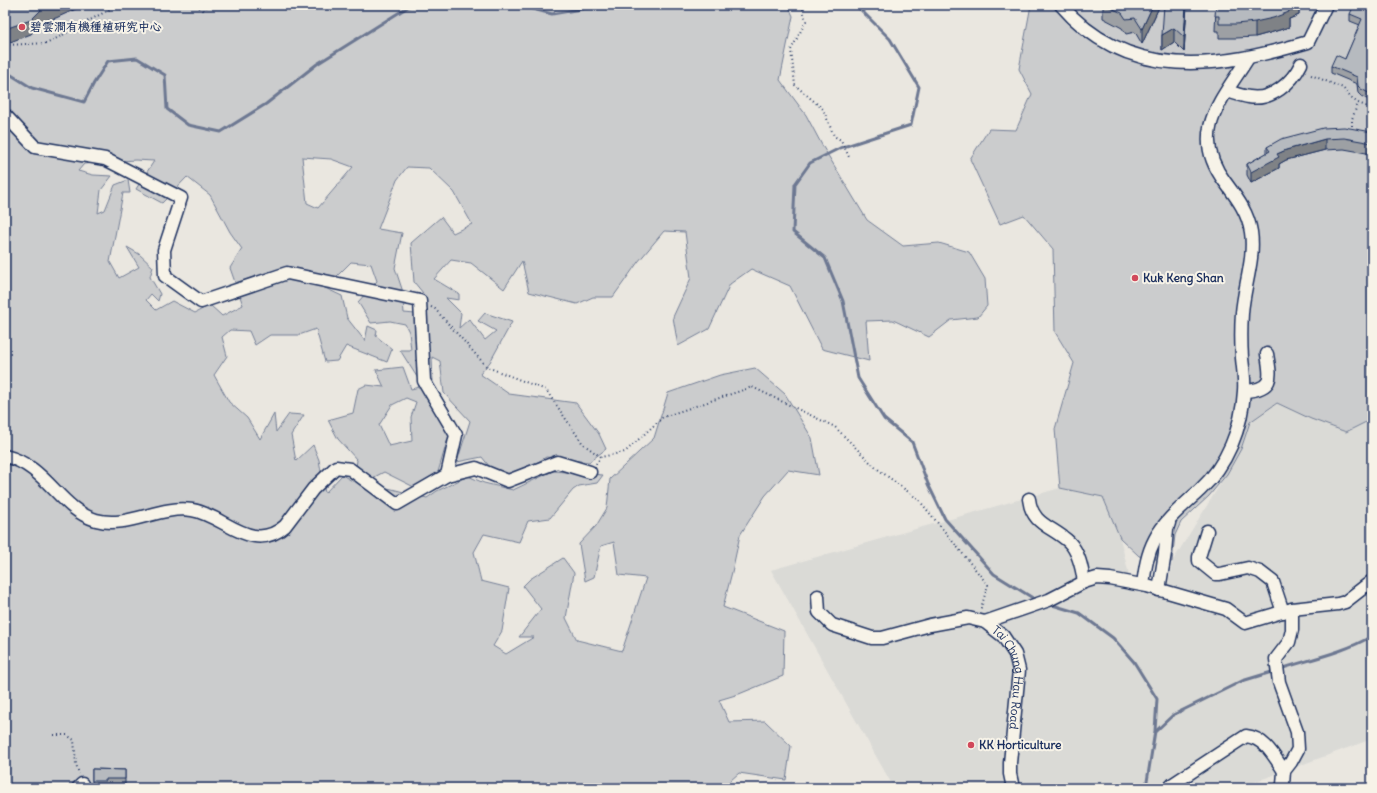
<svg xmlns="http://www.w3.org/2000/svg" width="1377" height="793" viewBox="0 0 1377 793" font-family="Delius,'LXGW WenKai TC',sans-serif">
  <rect width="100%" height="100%" fill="#eae7e0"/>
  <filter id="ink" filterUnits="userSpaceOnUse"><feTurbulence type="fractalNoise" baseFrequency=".025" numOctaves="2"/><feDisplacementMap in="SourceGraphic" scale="8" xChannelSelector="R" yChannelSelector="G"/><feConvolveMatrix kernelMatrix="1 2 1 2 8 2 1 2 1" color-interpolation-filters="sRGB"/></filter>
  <g filter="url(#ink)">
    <!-- built -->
    <polygon fill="#dadad6" points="1278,403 1294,411 1346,432 1372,419 1372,442 1369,444 1367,454 1372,459 1372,739 1238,788 894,788 771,570 1060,488 1103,497 1120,538 1133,591 1166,597 1172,562 1234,462 1241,449 1250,422"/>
    <!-- green -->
    <g fill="#cbcccd" stroke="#737e96" fill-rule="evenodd">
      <path d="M5 5H788L793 16 780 80 806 115 823 147 867 220 903 246 939 243 969 252 985 279 987 306 978 317 951 320 929 337 893 320 866 321 869 361 822 349 790 286 751 269 730 284 709 329 678 346 673 317 691 278 685 232 664 231 638 262 613 297H593L577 304 529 292 522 261 504 289 471 263 451 260 434 279 459 294V300L446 298 461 313 459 328 469 319 485 340 496 331 478 321 485 313 512 322 490 362 480 374 509 394 576 403 599 434 606 449 589 462 546 457 503 484 482 457 457 462 470 421 444 393 440 361 432 357 433 383 454 418 438 472 414 487 384 472 363 483 392 489 427 498 437 491 468 476 484 483 513 490 553 471 603 475 597 483 579 486 573 490 550 518 528 521 519 542 484 534 474 552 481 581 509 588 502 631 493 646 506 654 534 637H519L541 609 523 586 530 579 563 558 574 573 566 618 577 640 622 651 646 578 619 575 614 542 601 546 594 577 585 581 579 544 596 526 607 508 610 479 654 438 668 393 720 375 755 368 785 394 812 438 819 475 788 470 765 496 740 535 732 572 723 607 784 631 783 676 739 694 719 700 729 722 765 721 791 746 786 780 739 773 722 788H567L559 786 558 788H5ZM302 157 331 159 353 167 318 208 307 203ZM135 160 154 161 136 189 162 203 187 177 210 195 230 232 242 249 230 268 243 305 222 316 210 305 195 313 172 301 156 310 146 300 151 294 158 301 160 294 150 277 153 267 139 254 127 247 139 267 119 278 110 262 123 193H130L128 180 115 185 105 210 98 213 101 190 112 176 93 175 78 171 84 164ZM407 167 429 168 454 192 472 224 453 233 441 217 411 243 414 282 423 293 416 294 415 314 404 313 402 289 395 268 402 233 378 229 397 180ZM351 262 371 264 377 281 358 302 371 323 390 321 405 324 409 332 411 350H400L417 377 419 387 411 389 403 367 376 370 384 387 366 385 358 389 353 413 328 420 338 439 357 460 354 482 342 475 325 493 319 460 313 445 296 461 291 435 304 415 289 414 276 432 274 414 260 439 247 418 229 402 214 375 227 356 222 337 230 330 249 331 255 345 270 335H299L316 329 325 362 337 361 346 346 387 362 392 349 376 336 377 330 368 326 365 341 347 318 342 296 325 288ZM406 398 416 402 411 417 412 441 389 446 379 425 392 405Z"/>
      <polygon points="1031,5 1372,5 1372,419 1346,432 1311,419 1277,403 1250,422 1241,449 1227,474 1209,496 1181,522 1175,535 1172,562 1139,556 1120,538 1103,497 1060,488 1055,429 1074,363 1055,332 1053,249 1024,215 1000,224 970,159 989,129 1016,130 1032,94 1019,69"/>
    </g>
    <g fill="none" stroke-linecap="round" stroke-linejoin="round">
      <!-- stream -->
      <g stroke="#6d7892" stroke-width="3">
        <polyline points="517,5 552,14 604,5"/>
        <polyline points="856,5 890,39 919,87 911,125 840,148 810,163 795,184 793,232 825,258 843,301 858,378 884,419 912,442 928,484 945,519 994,574 1036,600"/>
        <polyline points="5,71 32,88 84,102 94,83 108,61 137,58 165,75 167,109 188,125 221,132 266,104 317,64 411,5"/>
        <polyline points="1049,604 1079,613 1113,638 1134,662 1157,699 1155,731 1146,788"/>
        <path d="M1280 669C1311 659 1343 653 1372 636"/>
        <polyline points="1156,731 1173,715 1242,681 1275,671"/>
      </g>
      <defs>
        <g id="minor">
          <path d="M1061 5C1128 83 1220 68 1308 42L1326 5"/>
          <path d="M1227 91C1234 93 1241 96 1249 97 1271 101 1292 83 1301 64"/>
          <path d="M5 115 35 147 105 159 181 198 164 250 165 276 201 302 287 273 420 301 424 381 456 435 447 475 397 504 350 469 336 467 313 489 285 526C252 555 224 515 192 510 159 505 128 529 96 520 59 509 47 466 5 456"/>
          <path d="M1245 391C1274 389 1271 378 1267 354"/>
          <polyline points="447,475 476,468 508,481 557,462 590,472"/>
          <path d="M1029 499C1032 525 1052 526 1069 542 1079 552 1082 568 1084 582"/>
          <polyline points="1207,531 1199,557 1199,561 1215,574 1220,574 1248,568 1260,572 1273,582 1283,612"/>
          <path d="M1143 585C1145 569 1147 554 1155 539 1165 520 1184 505 1200 490 1227 465 1242 428 1244 391 1245 380 1243 369 1242 358 1241 343 1241 328 1242 313 1244 286 1255 259 1251 232 1248 212 1236 197 1225 182 1188 133 1222 100 1248 58"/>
          <polyline points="1159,590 1165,553 1167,529 1169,523"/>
          <path id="s1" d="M818 596 819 612 832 625 872 638H882L930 625 968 618 985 622 1003 636 1015 654 1019 670 1010 763V774L1013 788"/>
          <polyline points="985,622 1049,600 1084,582 1097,578 1110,579 1147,586 1226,609 1245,623 1292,609 1338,604 1345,602 1372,581"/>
          <polyline points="78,788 82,784"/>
          <path d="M1169 788 1173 784 1246 736C1265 738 1274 756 1284 771"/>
          <polyline points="1281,788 1283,785 1284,771 1291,762 1298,749 1297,732 1279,682 1276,659 1289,642 1292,630 1292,609"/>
        </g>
      </defs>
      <!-- minor casing -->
      <use href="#minor" stroke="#1b2f5e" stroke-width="15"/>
      <!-- path -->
      <g stroke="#1b2f5e" stroke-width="2" stroke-dasharray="1 3" stroke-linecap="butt">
        <polyline points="196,5 203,10 207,5"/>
        <polyline points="802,5 806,21 791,50 795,85 823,109 834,136 841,140 849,157"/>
        <polyline points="5,45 48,43 114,7 115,5"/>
        <polyline points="1311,75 1343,88 1351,98 1358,103 1366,106 1372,105"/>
        <polyline points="1352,130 1352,119 1358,103"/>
        <polyline points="431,307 435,309 487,367 546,390 583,444 601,457 625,452 663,417 752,387 835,427 875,467 919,500 988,585 980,611"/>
        <polyline points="596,464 601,457"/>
        <polyline points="54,735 67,735 74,740 76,764 79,774"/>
      </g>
      <!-- minor -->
      <use href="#minor" stroke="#f7f3e8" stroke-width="12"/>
    </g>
    <!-- wall -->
    <g fill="#9da0a4" stroke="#1b2f5e">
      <polygon points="1086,5 1093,5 1090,8"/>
      <polygon points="1103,5 1160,5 1142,44 1135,32 1126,34 1122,28 1103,18"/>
      <polygon points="1187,5 1184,52 1174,42 1162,50 1162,35"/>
      <polygon points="1216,5 1299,5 1299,15 1289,19 1289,27 1273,32 1255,37 1236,38 1219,38 1219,31 1215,31"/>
      <polygon points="1372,5 1372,99 1369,100 1361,96 1358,93 1357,84 1331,73 1331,66 1345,59 1360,25 1350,21 1350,14"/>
      <polygon points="1372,132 1372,154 1344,149 1325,150 1286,160 1279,164 1279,168 1251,183 1247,175 1247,164 1267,153 1267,147"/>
      <polygon points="92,769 125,770 125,785 106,785 106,788 92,787"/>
    </g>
    <!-- shaded-wall -->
    <g fill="#7f8286" stroke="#1b2f5e">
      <polygon points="49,5 78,5 78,8 56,18 45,21 31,34 5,44 5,29 45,6"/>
      <polygon points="1090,5 1093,5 1090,8"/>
      <polygon points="1153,5 1160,5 1142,44 1142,29"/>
      <polygon points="1186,5 1187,5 1184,52 1184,37"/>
      <polygon points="1287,5 1299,5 1299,15 1289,19 1289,27 1273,32 1255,37 1255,22"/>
      <polygon points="1174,28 1174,42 1162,50 1162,35"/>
      <polygon points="1372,92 1372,99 1369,100 1369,93"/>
      <polygon points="1325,139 1325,150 1286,160 1279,164 1279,168 1251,183 1251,172 1277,154 1286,150"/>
    </g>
    <!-- building -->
    <g fill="#b6babf" stroke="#1b2f5e">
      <polygon points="5,5 49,5 45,6 31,20 5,29"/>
      <polygon points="1105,5 1153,5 1142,29 1135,18 1126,19 1122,13"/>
      <polygon points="1164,5 1186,5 1184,37 1174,28 1162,35"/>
      <polygon points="1216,5 1287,5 1289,12 1273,18 1255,22 1236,24 1219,24 1219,16 1215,16"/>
      <polygon points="1354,5 1372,5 1372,92 1369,93 1361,89 1358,86 1357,77 1331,66 1336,55 1345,59 1362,19 1350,14"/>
      <polygon points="1344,127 1372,132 1372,143 1344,138 1325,139 1286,150 1277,154 1279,157 1251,172 1247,164 1270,151 1267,147 1281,139 1323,128"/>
      <polygon points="92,769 125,770 125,779 106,779 106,781 92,781"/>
    </g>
  </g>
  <!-- markers -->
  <g fill="#d1495b" stroke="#f7f3e8" stroke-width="1.5">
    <circle cx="22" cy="27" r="4"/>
    <circle cx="1135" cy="278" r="4"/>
    <circle cx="971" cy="745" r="4"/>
  </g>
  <g text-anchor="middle" stroke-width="4" stroke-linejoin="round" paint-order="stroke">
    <!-- poi labels -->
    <g font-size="12" font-weight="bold" fill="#1b2f5e" stroke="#f7f3e8" text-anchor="start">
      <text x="30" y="31">碧雲澗有機種植研究中心</text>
      <text x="1143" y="282">Kuk Keng Shan</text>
      <text x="979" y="749">KK Horticulture</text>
    </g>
    <!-- street labels -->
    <g font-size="12" fill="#1b2f5e" stroke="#f7f3e8">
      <text dy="4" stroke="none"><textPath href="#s1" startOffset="258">Tai Chung Hau Road</textPath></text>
    </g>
  </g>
  <!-- margin -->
  <rect width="1377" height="793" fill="none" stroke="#f7f3e8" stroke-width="20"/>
  <rect x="10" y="10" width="1357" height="773" fill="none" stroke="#1b2f5e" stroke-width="1.5" filter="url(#ink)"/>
</svg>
